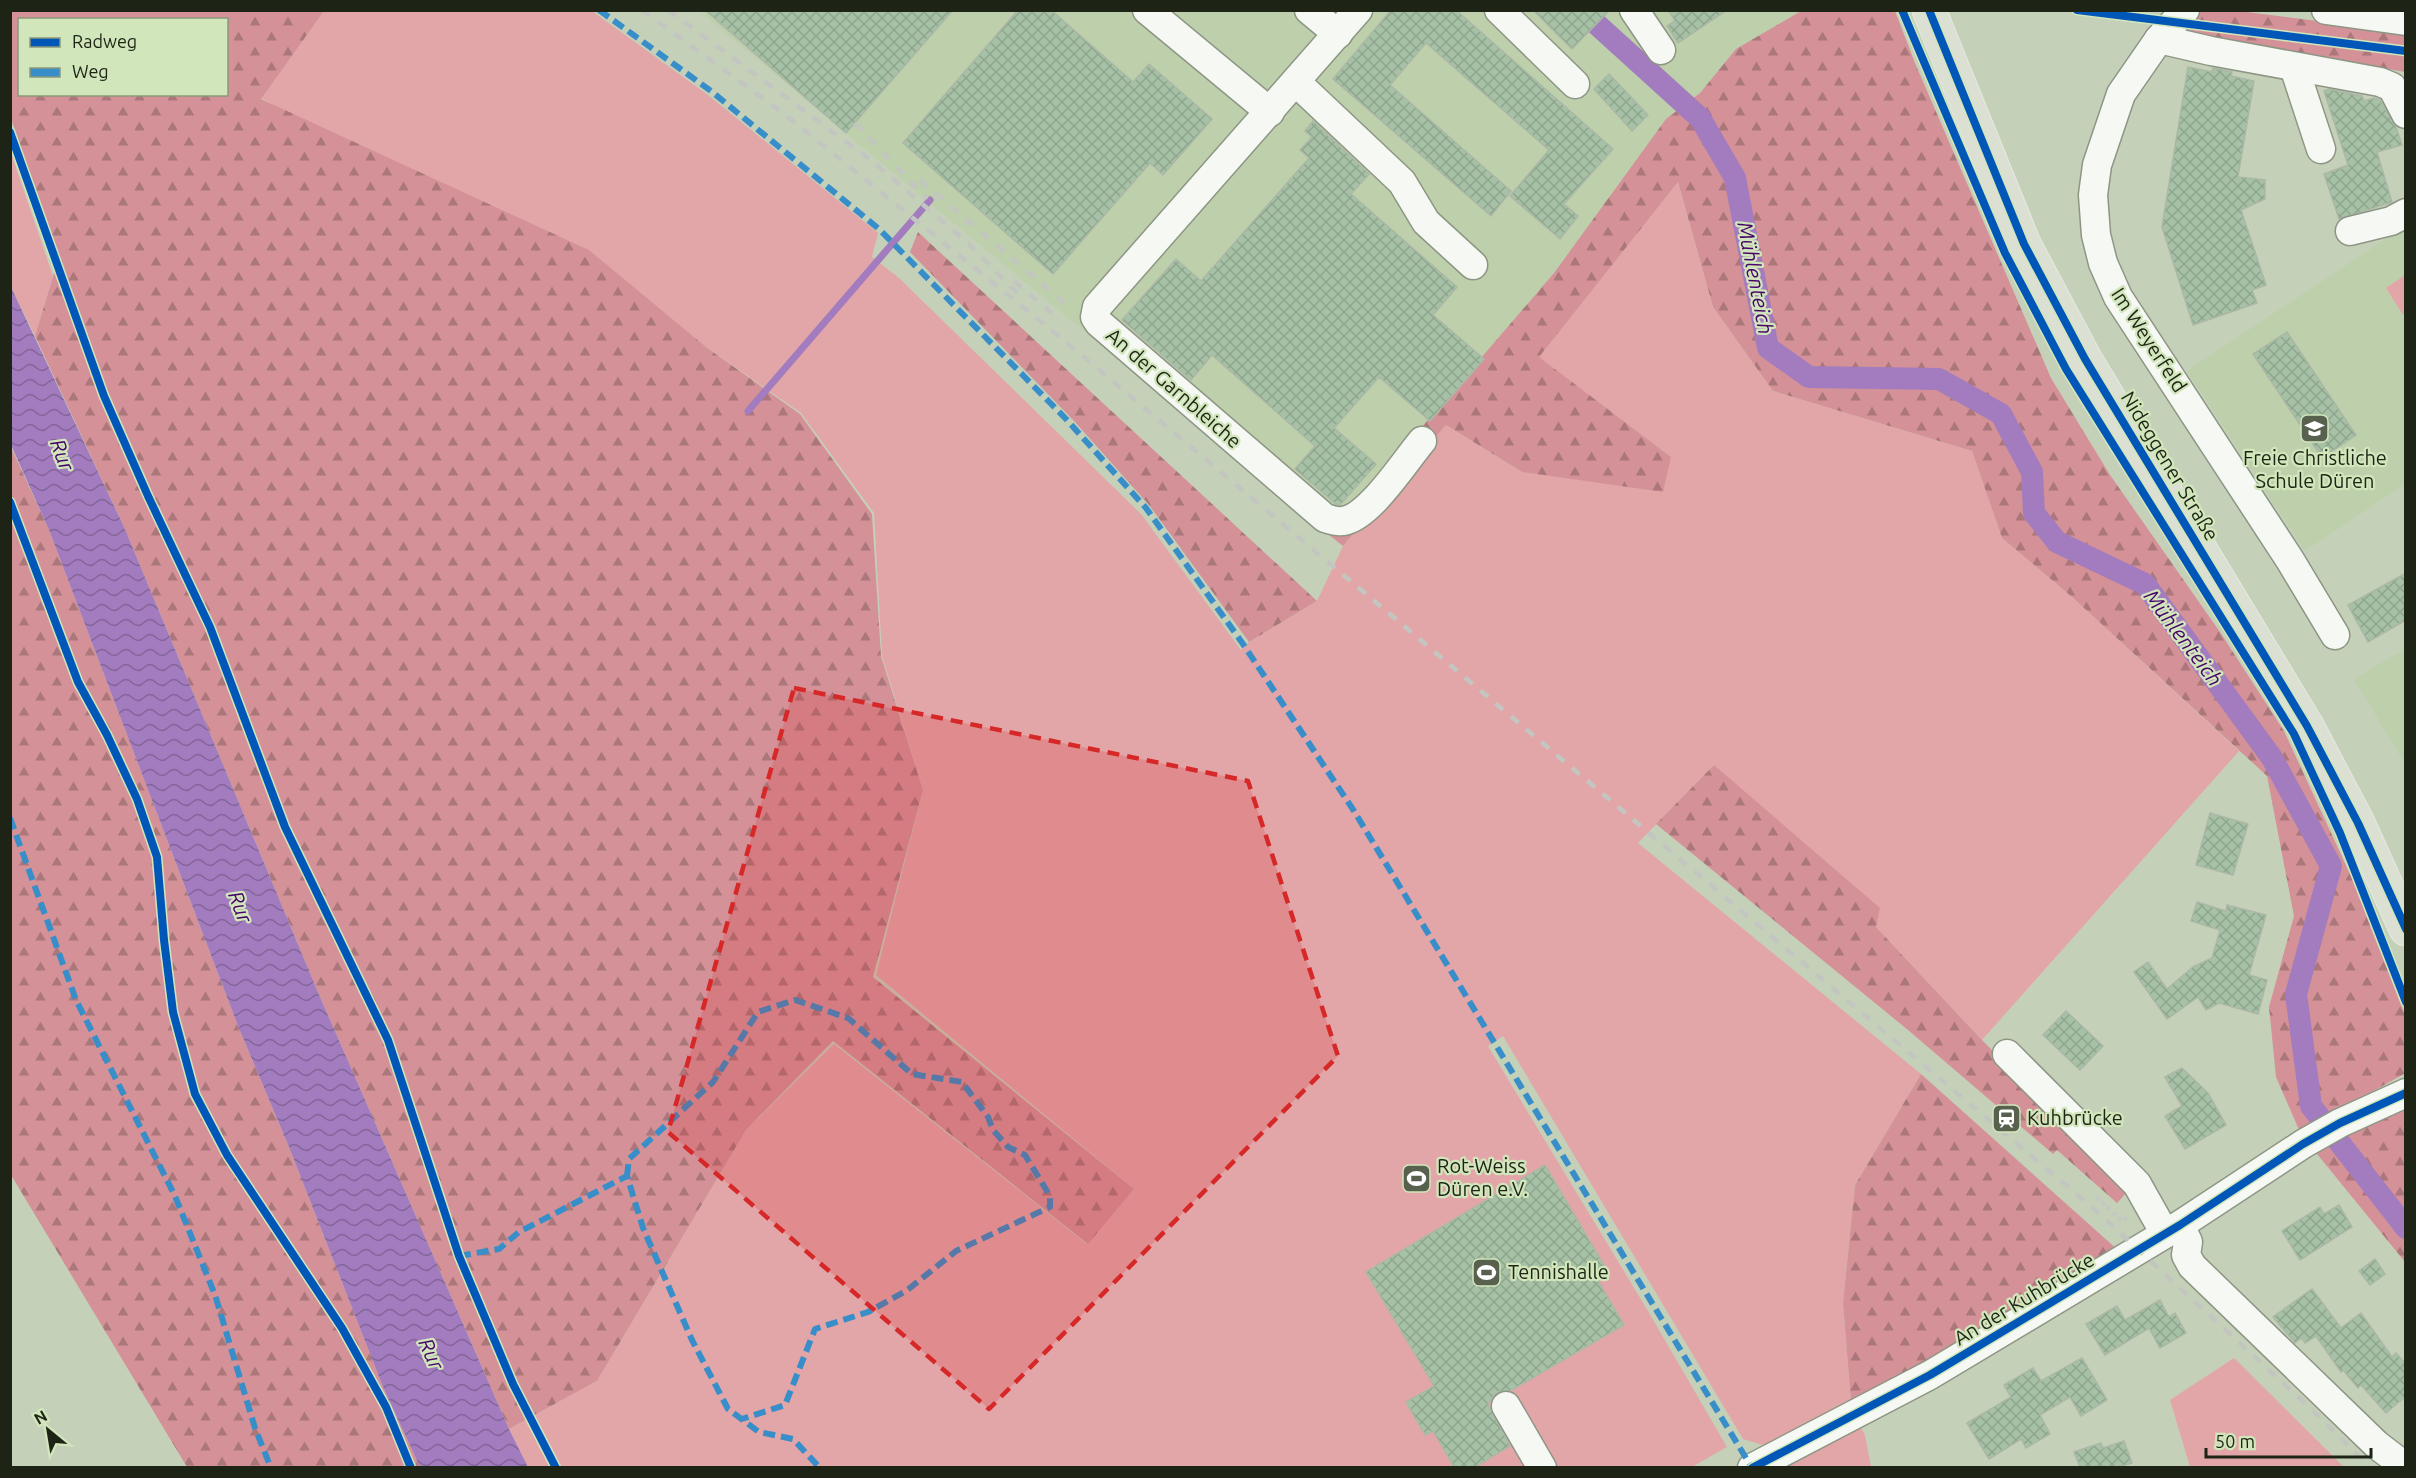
<svg xmlns="http://www.w3.org/2000/svg" width="2416" height="1478" viewBox="0 0 2416 1478" font-family="Ubuntu,sans-serif">
  <defs>
    <pattern id="forest-firs" width="22" height="20" patternUnits="userSpaceOnUse" patternTransform="scale(1.5)"><rect width="22" height="20" fill="#d49298"/><path d="M5 1l3.5 6h-7zM16 11l3.5 6h-7z" fill="#ab777b"/></pattern>
    <pattern id="water-waves" width="16" height="10" patternUnits="userSpaceOnUse" patternTransform="scale(1.5)"><rect width="16" height="10" fill="#a27cbe"/><path d="M0 5q4-4 8 0t8 0" fill="none" stroke="#836599"/></pattern>
    <pattern id="building-cross-hatch" width="8" height="8" patternUnits="userSpaceOnUse" patternTransform="scale(1.5)"><rect width="8" height="8" fill="#a6c1a5"/><path d="M0 0l8 8M0 8l8-8" fill="none" stroke="#8ea68d"/></pattern>
  </defs>
  <rect width="100%" height="100%" fill="#c5d0b9"/>
  <!-- built -->
  <g fill="#becfab">
    <polygon points="699,11 1801,11 1736,49 1700,93 1666,119 1554,273 1329,535"/>
    <polygon points="2405,226 2405,484 2305,551 2187,371"/>
    <polygon points="2405,649 2405,764 2354,679"/>
  </g>
  <!-- green -->
  <g fill="#e3a6a8">
    <polygon points="324,11 592,11 708,95 878,233 872,257 899,278 1141,514 1241,650 1249,642 1317,601 1343,546 1446,425 1522,472 1671,457 1538,357 1678,182 1713,307 1773,391 1972,451 2002,538 2072,597 2239,751 1982,1040 1876,927 1714,765 1638,843 1921,1074 1855,1185 1843,1303 1851,1403 1766,1446 1743,1439 1503,1036 1488,1046 1648,1311 1727,1447 1692,1467 528,1467 509,1429 597,1381 746,1130 834,1044 1087,1244 1134,1189 876,975 923,790 882,656 874,513 801,413 706,347 261,98"/>
    <polygon points="10,150 53,276 35,336 11,287"/>
    <polygon points="2405,275 2405,313 2403,315 2386,288"/>
    <polygon points="2234,1358 2344,1467 2190,1467 2170,1400"/>
    <polygon points="1858,1423 1865,1435 1871,1467 1780,1468"/>
  </g>
  <!-- forest -->
  <g fill="url(#forest-firs)" fill-rule="evenodd">
    <polygon points="2231,10 2405,32 2405,72 2183,32 2200,11"/>
    <path d="M10 11H324L261 99 589 250 706 347 800 414 872 514 881 656 923 790 873 977 1134 1189 1088 1244 833 1041 746 1130 597 1381 509 1429 317 990 124 527 35 336 57 263 11 118ZM20 20H226V94H20Z"/>
    <polygon points="1801,11 1895,11 1915,63 2051,378 2110,475 2220,632 2284,731 2350,874 2405,1015 2406,1071 2404,1074 2300,1132 2276,1077 2269,1007 2294,916 2267,776 2072,597 2002,538 1972,451 1773,391 1713,307 1678,182 1539,357 1671,457 1663,492 1522,472 1446,425 1343,546 1329,535 1554,273 1666,119 1700,93 1736,49"/>
    <polygon points="918,232 1317,601 1249,642 1149,505 1074,421 910,252"/>
    <polygon points="10,445 49,530 238,1026 289,1147 383,1387 420,1467 187,1467 11,1175"/>
    <polygon points="1714,765 1880,908 1876,927 1982,1040 2129,1190 2117,1203 2057,1150 2053,1154 1908,1030 1656,824"/>
    <polygon points="1921,1074 2119,1251 1924,1364 1851,1403 1843,1303 1855,1185"/>
    <polygon points="2405,1109 2405,1262 2313,1149"/>
  </g>
  <!-- water -->
  <polygon fill="url(#water-waves)" points="11,287 124,527 317,990 509,1429 528,1467 420,1467 383,1387 289,1147 238,1026 49,530 11,445"/>
  <g fill="none" stroke-linecap="round" stroke-linejoin="round">
    <!-- stream -->
    <polyline stroke="#a27cbe" stroke-width="7" points="748,411 930,200"/>
    <!-- canal -->
    <polyline stroke="#a27cbe" stroke-width="22" points="1581,10 1700,118 1735,178 1768,348 1809,377 1939,379 2001,414 2032,472 2034,513 2057,542 2145,584 2272,758 2331,866 2296,994 2311,1106 2406,1228"/>
  </g>
  <!-- building -->
  <g fill="url(#building-cross-hatch)" stroke="#acb8a7" stroke-width="1.5">
    <polygon points="705,10 953,10 846,133"/>
    <polygon points="1018,10 1051,10 1133,82 1149,64 1212,119 1163,175 1150,163 1053,274 903,143"/>
    <polygon points="1391,10 1456,10 1613,149 1564,204 1578,216 1560,239 1510,196 1549,150 1426,43 1390,85 1511,191 1491,216 1333,79"/>
    <polygon points="1533,10 1610,10 1572,49"/>
    <polygon points="1668,10 1727,10 1678,43 1667,26 1675,21"/>
    <polygon points="2188,67 2212,72 2213,68 2232,72 2231,76 2254,81 2238,177 2265,180 2265,199 2241,210 2266,285 2252,290 2257,303 2193,325 2162,227"/>
    <polygon points="1609,74 1648,115 1632,131 1594,89"/>
    <polygon points="2329,89 2362,96 2364,101 2375,98 2380,100 2396,127 2402,145 2377,152 2392,202 2339,219 2324,174 2348,165 2324,91"/>
    <polygon points="1313,121 1369,174 1351,194 1457,287 1433,315 1484,359 1430,421 1379,377 1334,428 1376,464 1340,505 1336,504 1295,469 1315,446 1212,355 1191,380 1122,320 1176,259 1201,281 1309,158 1300,150 1312,137 1305,131"/>
    <polygon points="2287,332 2356,435 2322,458 2253,354"/>
    <polygon points="2406,573 2406,620 2368,642 2348,605"/>
    <polygon points="2210,813 2248,824 2233,875 2196,865"/>
    <polygon points="2197,902 2226,911 2227,905 2266,915 2249,975 2267,980 2258,1014 2219,1003 2206,1010 2198,997 2167,1019 2134,972 2148,962 2167,989 2193,967 2212,958 2220,930 2191,921"/>
    <polygon points="2066,1011 2103,1046 2080,1070 2043,1035"/>
    <polygon points="2182,1068 2208,1093 2226,1125 2185,1149 2165,1116 2182,1106 2165,1077"/>
    <polygon points="1545,1165 1608,1272 1597,1279 1624,1325 1510,1391 1497,1392 1488,1404 1510,1446 1475,1467 1454,1467 1433,1431 1425,1435 1406,1402 1434,1386 1366,1272"/>
    <polygon points="2339,1205 2352,1227 2300,1260 2282,1231 2320,1207 2324,1214"/>
    <polygon points="2375,1259 2385,1274 2370,1285 2359,1271"/>
    <polygon points="2312,1289 2341,1328 2361,1313 2392,1357 2396,1353 2406,1364 2406,1396 2386,1413 2361,1385 2358,1388 2343,1370 2341,1372 2316,1336 2305,1343 2301,1338 2295,1343 2273,1317"/>
    <polygon points="2160,1300 2169,1317 2175,1313 2186,1333 2160,1348 2149,1328 2105,1355 2086,1324 2117,1306 2125,1320"/>
    <polygon points="2082,1358 2107,1400 2081,1416 2070,1397 2040,1415 2050,1434 2026,1448 2021,1439 1989,1459 1967,1423 2011,1397 2004,1385 2033,1368 2041,1381"/>
    <polygon points="2124,1441 2132,1463 2118,1467 2080,1467 2074,1452 2101,1443 2103,1448"/>
  </g>
  <g fill="none" stroke-linecap="round" stroke-linejoin="round">
    <defs>
      <g id="minor">
        <polyline points="1147,10 1270,112"/>
        <polyline points="1309,10 1338,34"/>
        <path d="M1358 10 1097 307 1095 317 1099 323 1325 518C1331 520 1337 522 1343 521 1369 518 1405 461 1422 441"/>
        <polyline points="1499,10 1575,84"/>
        <polyline points="1634,10 1661,50"/>
        <polyline points="2185,10 2159,39 2121,94 2097,165 2093,195 2096,235 2103,263 2118,297 2290,560 2335,635"/>
        <polyline points="2326,10 2406,21"/>
        <polyline points="2159,39 2211,51 2380,82 2392,87 2406,114"/>
        <polyline points="2294,67 2321,149"/>
        <polyline points="1296,82 1402,182 1426,222 1473,265"/>
        <polyline points="2350,231 2391,221 2406,213"/>
        <polyline points="2007,1054 2137,1184 2164,1232"/>
        <polyline points="2180,1225 2188,1242 2186,1255 2192,1266 2377,1445 2406,1467"/>
        <polyline points="1506,1406 1542,1468"/>
        <polyline points="1752,1468 1930,1375 2180,1225 2303,1144 2340,1123 2406,1093"/>
      </g>
      <polyline id="major" points="1929,10 2024,244 2085,359 2307,726 2358,823 2406,929"/>
    </defs>
    <!-- minor casing -->
    <use href="#minor" stroke="#8d9684" stroke-width="31"/>
    <!-- major casing -->
    <use href="#major" stroke="#e5eae0" stroke-width="35"/>
    <!-- path -->
    <polyline stroke="#c4c8c2" stroke-width="4" stroke-dasharray="4.5 3" stroke-linecap="butt" points="2096,1197 2123,1221 2128,1216"/>
    <!-- minor -->
    <use href="#minor" stroke="#f6f8f4" stroke-width="28"/>
    <!-- major -->
    <use href="#major" stroke="#dbe0d3" stroke-width="33"/>
    <!-- rail -->
    <g stroke="#c3c6c0" stroke-width="4.5" stroke-dasharray="10 10" stroke-linecap="butt">
      <polyline points="642,10 783,113 1060,337 1404,626 2093,1208 2309,1407 2371,1468"/>
      <polyline points="668,10 872,161 968,243 1017,293"/>
      <polyline points="855,123 927,199"/>
      <polyline points="920,180 1067,305"/>
      <polyline points="1014,281 1058,318"/>
    </g>
    <!-- quiet -->
    <g stroke="#388ec8" stroke-width="6" stroke-dasharray="12 6" stroke-linecap="butt">
      <polyline points="599,10 711,91 879,229 1066,419 1146,508 1243,644 1354,811 1752,1468"/>
      <polyline points="10,818 76,1000 175,1196 215,1295 255,1428 271,1468"/>
      <polyline points="627,1176 629,1159 713,1082 758,1012 795,1000 848,1018 912,1074 962,1082 988,1117 993,1130 1008,1147 1025,1155 1050,1196 1050,1207 956,1251 906,1291 868,1312 815,1329 785,1405 742,1419"/>
      <polyline points="459,1256 499,1249 519,1232 627,1176 643,1228 692,1340 728,1409 759,1432 793,1439 820,1468"/>
    </g>
    <defs>
      <g id="cycleway">
        <polyline points="1902,10 2005,253 2066,369 2294,734 2340,833 2406,1002"/>
        <polyline points="1929,10 2024,244 2085,359 2307,726 2358,823 2406,929"/>
        <polyline points="2077,10 2406,51"/>
        <polyline points="10,132 104,396 148,496 210,627 285,827 388,1040 459,1256 513,1384 556,1468"/>
        <polyline points="10,502 78,682 107,735 137,799 157,857 164,940 173,1012 195,1094 227,1155 342,1328 386,1407 411,1468"/>
        <polyline points="1752,1468 1930,1375 2180,1225 2303,1144 2340,1123 2406,1093"/>
      </g>
    </defs>
    <!-- cycleway casing -->
    <use href="#cycleway" stroke="#d2e6bc" stroke-width="11"/>
    <!-- cycleway -->
    <use href="#cycleway" stroke="#0057b8" stroke-width="8"/>
  </g>
  <!-- marked area -->
  <path fill="#d62828" fill-opacity="0.2" stroke="#d62828" stroke-width="4.5" stroke-dasharray="12 8" stroke-linejoin="round" d="M794 688 1248 781 1338 1056 989 1409 668 1132Z"/>
  <!-- icons -->
  <defs>
    <symbol id="school-square" viewBox="-11 -11 22 22"><rect x="-9" y="-9" width="18" height="18" rx="4" fill="#58604e" stroke="#d2e6bc"/><path d="M0-5L7-2L0 1L-7-2ZM-4 1L0 2.5L4 1V4Q0 6-4 4Z" fill="#fff"/></symbol>
    <symbol id="station-square" viewBox="-11 -11 22 22"><rect x="-9" y="-9" width="18" height="18" rx="4" fill="#58604e" stroke="#d2e6bc"/><path d="M-3-6H3Q5-6 5-4V2Q5 4 3 4L4.5 6H3L1.5 4h-3L-3 6H-4.5L-3 4Q-5 4-5 2V-4Q-5-6-3-6ZM-3.5-4v3h7v-3ZM-3.5 1v1.5H-2V1ZM2 1v1.5H3.5V1Z" fill="#fff"/></symbol>
    <symbol id="stadium-square" viewBox="-11 -11 22 22"><rect x="-9" y="-9" width="18" height="18" rx="4" fill="#58604e" stroke="#d2e6bc"/><path d="M0-5a6.5 5 0 1 0 0 10a6.5 5 0 1 0 0-10ZM-3.5-1.8h7v3.6h-7Z" fill="#fff"/></symbol>
  </defs>
  <g fill-rule="evenodd">
    <use href="#school-square" x="2298" y="412" width="33" height="33"/>
    <use href="#station-square" x="1990" y="1102" width="33" height="33"/>
    <use href="#stadium-square" x="1400" y="1162" width="33" height="33"/>
    <use href="#stadium-square" x="1470" y="1256" width="33" height="33"/>
  </g>
  <g text-anchor="middle" stroke-width="4.5" stroke-linejoin="round" paint-order="stroke">
    <!-- street labels -->
    <g font-size="20" fill="#1d2415" stroke="#d2e6bc">
      <text transform="translate(2149 340) rotate(57)" y="7">Im Weyerfeld</text>
      <text transform="translate(1174 388) rotate(41)" y="7">An der Garnbleiche</text>
      <text transform="translate(2170 466) rotate(59)" y="7">Nideggener Straße</text>
      <text transform="translate(2024 1299) rotate(-31)" y="7">An der Kuhbrücke</text>
    </g>
    <!-- poi labels -->
    <g font-size="20" fill="#1d2415" stroke="#d2e6bc" text-anchor="start">
      <text x="2315" y="465" text-anchor="middle">Freie Christliche<tspan x="2315" dy="23">Schule Düren</tspan></text>
      <text x="2027" y="1125">Kuhbrücke</text>
      <text x="1437" y="1173">Rot-Weiss<tspan x="1437" dy="23">Düren e.V.</tspan></text>
      <text x="1508" y="1279">Tennishalle</text>
    </g>
    <!-- water labels -->
    <g font-size="21" font-style="italic" fill="#470469" stroke="#d2e6bc">
      <text transform="translate(1755 278) rotate(79)" y="7">Mühlenteich</text>
      <text transform="translate(62 455) rotate(69)" y="7">Rur</text>
      <text transform="translate(2183 638) rotate(53)" y="7">Mühlenteich</text>
      <text transform="translate(240 907) rotate(69)" y="7">Rur</text>
      <text transform="translate(431 1354) rotate(66)" y="7">Rur</text>
    </g>
  </g>
  <!-- border -->
  <rect width="2416" height="1478" fill="none" stroke="#1d2415" stroke-width="24"/>
  <!-- legend -->
  <rect x="18" y="18" width="210" height="78" fill="#d2e6bc" stroke="#8a9879" stroke-width="1.5"/>
  <rect x="30" y="38" width="30" height="9" fill="#0057b8" stroke="#8a9879" stroke-width="1.5"/>
  <text x="72" y="48" font-size="18" fill="#1d2415">Radweg</text>
  <rect x="30" y="68" width="30" height="9" fill="#388ec8" stroke="#8a9879" stroke-width="1.5"/>
  <text x="72" y="78" font-size="18" fill="#1d2415">Weg</text>
  <!-- north arrow -->
  <g transform="translate(48 1430) rotate(330)" stroke="#d2e6bc" stroke-width="4.5" paint-order="stroke">
  <path d="M0-4.5L10 22L0 15L-10 22Z" fill="#1d2415"/>
  <text y="-9" font-size="16" font-weight="bold" text-anchor="middle" fill="#1d2415">N</text>
  </g>
  <!-- scale -->
  <path d="M2206 1448v9h165v-9" fill="none" stroke="#1d2415" stroke-width="3"/>
  <text x="2215" y="1448" font-size="18" fill="#1d2415" stroke="#d2e6bc" stroke-width="4.5" paint-order="stroke">50 m</text>
</svg>
